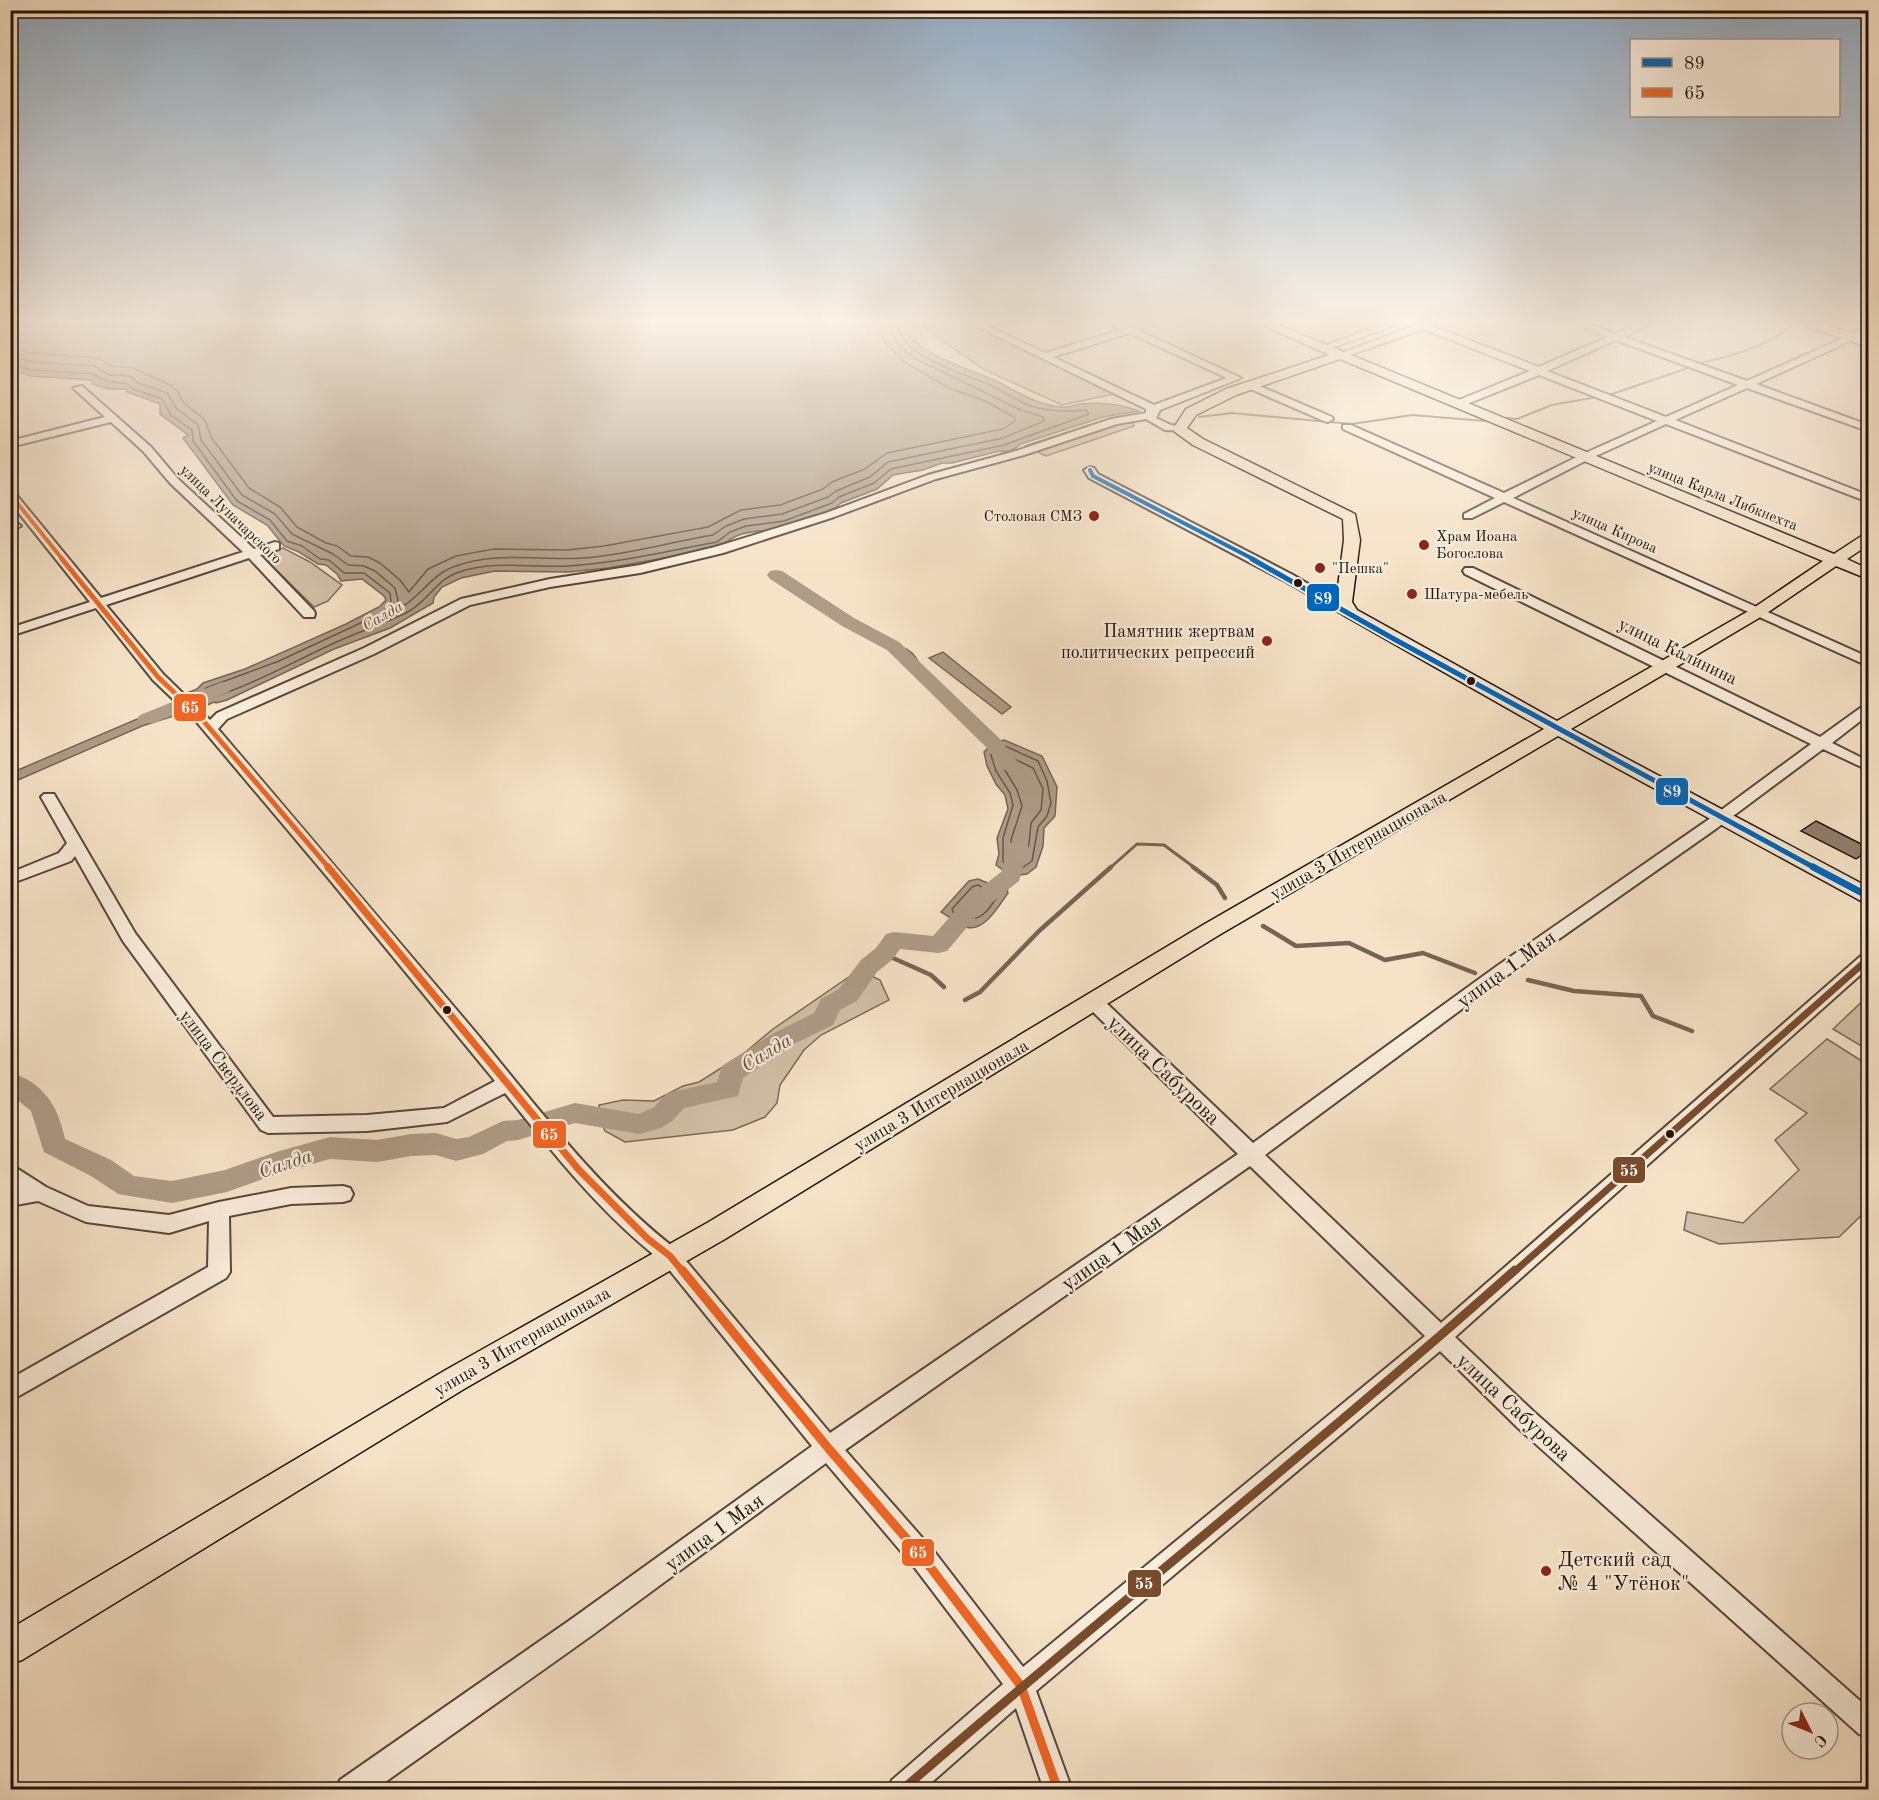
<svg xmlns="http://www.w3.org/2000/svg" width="1879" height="1800" viewBox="0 0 1879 1800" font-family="'Old Standard TT',serif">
  <rect width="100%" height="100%" fill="#f6e3c7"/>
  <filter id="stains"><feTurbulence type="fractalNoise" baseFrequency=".00333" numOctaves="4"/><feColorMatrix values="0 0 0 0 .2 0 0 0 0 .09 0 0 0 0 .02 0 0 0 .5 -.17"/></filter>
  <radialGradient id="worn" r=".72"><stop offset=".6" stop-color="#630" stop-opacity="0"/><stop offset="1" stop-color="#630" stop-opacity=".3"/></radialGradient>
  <!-- green -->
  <g fill="#d2c0a7" stroke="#7a6a59" stroke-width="1.5">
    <polygon points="920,324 969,324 1114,394 1062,405 983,369"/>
    <polygon points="1132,421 1134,426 1046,456 1025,446 1089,425"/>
    <polygon points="283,548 310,562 342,585 328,601 314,607 261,555"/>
    <polygon points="859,970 880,980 889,1000 821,1035 804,1050 780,1085 777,1103 765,1117 733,1130 625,1142 605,1131 600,1119 599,1105 623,1100 654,1101 683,1086 699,1082 742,1055 773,1029"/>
    <polygon points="1868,996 1868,1050 1833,1029"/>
    <polygon points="1827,1039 1868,1065 1868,1209 1839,1237 1719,1244 1684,1230 1687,1212 1743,1223 1799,1170 1775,1140 1807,1113 1770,1089"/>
  </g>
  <!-- water -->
  <g fill="#ae9c87" stroke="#766555" stroke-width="1.5">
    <path d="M10 324H902C913 354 968 368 994 380 1016 391 1036 405 1062 407 1068 408 1074 405 1080 404 1099 402 1122 404 1139 411L1103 417 1021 444C1016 449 1006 453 999 451L952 463H942L923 470 893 475 877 489 841 503 835 508C819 514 803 522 787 527 765 533 737 527 721 548L608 568 568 572 495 571 461 578 442 587 434 597 433 603 390 628 334 649 227 700 216 703 214 702 203 707 187 693 197 689 203 683 245 669 346 624 379 607 386 600 384 596 362 579 341 581 337 574 326 565 318 564 299 552 284 546 267 525 233 505 183 438 188 435 160 414V404L127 392 126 389H107L93 384 92 380 31 376 11 370Z"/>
    <path d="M893 646C910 646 919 658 923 675L913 671 892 651 890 648Z"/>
    <polygon points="943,652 1011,707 1002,714 929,658"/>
    <polygon points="172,704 183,713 142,726 11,783 11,773"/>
    <polygon points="1004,740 1042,756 1057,787 1055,816 1044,828 1043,846 1036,867 1027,874 1011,876 996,865 999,854 997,838 1008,809 1005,795 996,784 987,766 984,752 993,743"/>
    <path d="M978 879 995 886 1007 888 1008 893C999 905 984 933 966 927 958 925 949 916 941 912L969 881Z"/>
  </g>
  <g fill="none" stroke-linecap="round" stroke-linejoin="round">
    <!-- shore -->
    <g stroke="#685849" stroke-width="1.5">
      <polyline points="10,348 33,353 98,358 111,366 133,368 170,385 178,392 183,402 205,420 211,437 249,488 280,507 297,527 326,543 337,546 351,556 368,557 380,563 400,580 409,592 428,569 456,556 494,549 567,550 604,546 708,527 741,510 780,505 823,489 832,482 865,469 887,453 1003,429 1015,421 1014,417 985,401 949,388 908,364 886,345 880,324"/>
      <path d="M10 357 33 362 94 366 109 375 130 376 138 383 167 393 177 409 198 425 201 440 242 495 275 514 292 534 333 554 348 565 364 566 375 571 395 588 399 605 402 607C422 595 433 573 456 566 496 551 540 561 583 558 627 555 670 542 713 535L726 526 744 519 782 514 828 497 836 491 870 477 888 462 1003 438 1044 421 1043 417 1021 410 914 358C901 348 894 340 889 324"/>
      <path d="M10 364 32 370 93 374 108 382 126 383 133 389 162 399 171 415 192 430 193 441 237 501 270 520 287 541 302 546 320 559 329 560 344 573H364L390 593 391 602 382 613 279 661 206 688 200 695 205 700C248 687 289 664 330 645 355 633 381 625 406 613 428 602 435 580 459 572 495 560 532 568 568 566 618 563 668 551 717 542L730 532 746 526 784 521 832 503 839 497 874 483 891 469 1004 445 1089 414 1086 410C1067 412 1050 412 1031 406 1018 402 1007 393 994 387 964 372 906 361 897 324"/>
      <polygon points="1005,746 1038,761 1047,781 1051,803 1047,816 1038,827 1032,861 1022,868 1013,869 1003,862 1003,838 1013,805 1010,793 996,771 991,755 997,748"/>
      <polygon points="1004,754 1033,768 1043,789 1041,810 1031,823 1029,844 1024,859 1021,861 1012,860 1011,840 1022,806 1017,790 1000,762 999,756"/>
      <path d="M978 885 998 896C983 917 979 925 953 912L952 909 972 887Z"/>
      <polygon points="976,894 984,896 986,900 977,911 970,913 964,907"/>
    </g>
    <!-- stream-far2 -->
    <g stroke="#766555" stroke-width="2">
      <path d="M1701 363C1740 353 1762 349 1794 324"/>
      <polyline points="1609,395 1688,368"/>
      <polyline points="1199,417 1232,413 1352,424 1412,415 1485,421"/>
      <polyline points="1507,418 1517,419 1552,405 1597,397"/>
    </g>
    <!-- stream-far1 -->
    <polyline stroke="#766555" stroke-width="3" points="1110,868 1137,844 1164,845 1195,868"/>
    <!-- stream -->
    <g stroke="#766555" stroke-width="4.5">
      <polyline points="1193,867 1217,885 1225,898"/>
      <polyline points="1263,926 1296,946 1349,943 1385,960 1423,953 1475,973"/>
      <polyline points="884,954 931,975 944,987"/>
      <polyline points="1528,980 1574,991 1641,996 1653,1016 1692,1031"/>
      <polyline points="965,1000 980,992 1039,931 1111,867"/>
    </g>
    <!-- river -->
    <g fill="#ae9c87" fill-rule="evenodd">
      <polygon points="776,570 782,571 854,618 899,642 1000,739 1021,766 1018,770 1004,770 986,747 887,650 842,626 770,579 767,575 770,571"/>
      <polygon points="222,682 229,684 231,688 229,692 154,723 140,723 137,719 140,715"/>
      <path d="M1018 841 1026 843 1029 848 1019 881 980 912 947 951 939 953 900 949 892 960 877 972 857 1001 840 1010 833 1025 792 1045 743 1078 738 1096 684 1108 672 1121 661 1128 639 1134 575 1123 518 1140 507 1141 483 1154 456 1161 436 1155 411 1156 377 1162 330 1159 280 1173 227 1192 172 1203 118 1194 91 1176 44 1152 31 1111 10 1094V1072C44 1083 58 1106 65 1139L111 1160 134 1176 172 1181 225 1170 276 1152 330 1137 377 1140 411 1134 436 1133 456 1139 469 1137 503 1121 518 1120 575 1103 639 1114 654 1107 667 1093 717 1082 722 1066 774 1033 814 1013 821 999 839 989 861 960 876 948 886 934 894 932 933 936 964 901 1001 872 1010 843Z"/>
    </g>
  </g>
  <!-- building -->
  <polygon fill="#907f6d" stroke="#21130b" stroke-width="1.5" points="1816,821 1869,848 1869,850 1856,859 1801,831"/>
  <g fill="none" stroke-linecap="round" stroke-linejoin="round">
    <defs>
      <g id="minor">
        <path d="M972 324H984L1045 353 1121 330 1111 324H1124L1130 327 1154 324 1138 330 1241 378 1160 410 1156 418 1171 425 1184 427V431L1165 430 1146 419 1117 424 1024 455 936 479 834 517 723 553 640 573 550 587 470 605 374 654 227 719 218 729C305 830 391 932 477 1034 539 1109 599 1190 677 1250L830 1433 1238 1154 1088 1007 1085 1002 1088 997 1094 996 1100 997 1253 1143 1497 966 1705 822 1811 744 1465 574 1463 571 1465 568H1473L1820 737 1863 706 1868 705V715L1832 743 1868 761V770L1823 749 1717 828 1509 974 1265 1155 1441 1323 1862 955 1868 953V968L1455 1337 1534 1412 1868 1708V1738L1859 1734 1518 1428 1440 1351 1036 1691 1072 1790H1044L1016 1708 923 1790H888L892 1780 1003 1684 915 1568 826 1463 591 1636 374 1790H336L340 1780 573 1618 812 1446 663 1262C602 1215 553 1153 505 1093L447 1122 367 1131 268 1133 261 1130 123 941 75 856 71 861 10 884V873L59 853 67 843 41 797 44 794H54L135 933 273 1117 367 1115 444 1108 495 1081 329 879 195 720 153 680 96 608 10 636V628L90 602 10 502V491L14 492 101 598 243 552 170 483 143 451 111 422 10 447V441L105 417 73 388 82 386 151 447 178 479 254 549 275 542 279 543V549L260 555 314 611 315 614 314 617H304L249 558 106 605 163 674 210 720 217 713 364 648 461 599 550 579 640 565 715 547 826 513 928 475 1016 451 1111 419 1146 413V409ZM1129 333 1227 378 1154 405 1053 357ZM1250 1166 1425 1336 1023 1667 933 1550 845 1450Z"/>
        <polygon points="1383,324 1397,324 1327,350 1319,348"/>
        <path d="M1420 324H1435L1432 326 1539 367 1607 337 1575 324H1589L1615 334 1637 324H1650L1624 337 1747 381 1868 327V333L1756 384 1868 425V431L1747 388 1675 420 1868 495V502L1666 424 1589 459 1513 498 1868 657V666L1504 502 1472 518H1464V514L1495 498 1343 429V425H1351L1504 493 1581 455 1657 421 1539 375 1462 406H1454V402L1530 371 1423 329 1344 357 1336 355ZM1616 340 1738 385 1666 417 1547 371Z"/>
        <polygon points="1250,382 1332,417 1333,419 1328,422 1324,421 1246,387 1245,385"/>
        <polygon points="1090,467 1094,468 1098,474 1293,575 1357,613 1351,617 1346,616 1285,581 1089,478 1084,470"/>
        <polygon points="15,522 21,526 10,531 10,524"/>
        <polygon points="10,1164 46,1187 88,1206 169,1215 219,1202 291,1188 343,1186 350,1188 353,1194 350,1200 343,1202 291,1204 229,1216 230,1272 226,1278 10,1401 10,1379 208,1267 209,1221 169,1233 86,1222 38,1201 10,1206 10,1190 18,1188 10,1183"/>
      </g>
      <g id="major">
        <path d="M1260 324H1276L1834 554 1863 535 1868 534V545L1847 559 1868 569V579L1836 566 1764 615 1571 729 1868 887V903L1861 901 1558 736 1219 935 725 1239 464 1389 22 1660 10 1664V1629L444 1371 707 1223 1203 925 1544 729 1345 616 1336 602 1344 540 1343 519 1193 445 1175 432 1173 429 1186 409 1226 389 1329 355ZM1340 359 1823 561 1752 609 1557 721 1357 610 1352 602 1360 540 1355 514 1203 439 1187 428 1196 415 1236 395Z"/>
        <polygon points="1805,324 1823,324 1868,339 1868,347 1807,327"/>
      </g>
    </defs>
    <!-- minor casing -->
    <use href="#minor" stroke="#56473a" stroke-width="4"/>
    <!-- major casing -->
    <use href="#major" stroke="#21130b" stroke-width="3"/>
    <!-- minor -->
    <use href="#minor" fill="#f9eddb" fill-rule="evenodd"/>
    <!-- major -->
    <use href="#major" fill="#f6e3c7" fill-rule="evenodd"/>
    <defs>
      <polyline id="bus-1-far2" points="1090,470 1093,476 1255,560"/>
      <polyline id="bus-1-far1" points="1252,559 1394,639 1815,868"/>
      <polyline id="bus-1" points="1813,867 1868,896"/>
      <polyline id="bus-2-far3" points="10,494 63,560"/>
      <polyline id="bus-2-far2" points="62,559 158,677 200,717 329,868"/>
      <polyline id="bus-2-far1" points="328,867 579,1170 648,1239 670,1256 683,1272"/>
      <polyline id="bus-2" points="682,1270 829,1449 924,1559 1021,1686 1058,1790"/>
      <polyline id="bus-3-far1" points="1514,1272 1868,959"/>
      <path id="bus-3" d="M902 1790C1104 1614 1315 1448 1515 1270"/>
    </defs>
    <!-- bus-1-far2 casing -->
    <use href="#bus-1-far2" stroke="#f9eddb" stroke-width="7"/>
    <!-- bus-1-far1 casing -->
    <use href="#bus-1-far1" stroke="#f9eddb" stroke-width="9"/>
    <!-- bus-1 casing -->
    <use href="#bus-1" stroke="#f9eddb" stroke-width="11"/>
    <!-- bus-2-far3 casing -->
    <use href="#bus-2-far3" stroke="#f9eddb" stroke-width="7"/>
    <!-- bus-2-far2 casing -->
    <use href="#bus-2-far2" stroke="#f9eddb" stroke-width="9"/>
    <!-- bus-2-far1 casing -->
    <use href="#bus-2-far1" stroke="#f9eddb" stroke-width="11"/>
    <!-- bus-2 casing -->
    <use href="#bus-2" stroke="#f9eddb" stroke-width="14"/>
    <!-- bus-3-far1 casing -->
    <use href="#bus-3-far1" stroke="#f9eddb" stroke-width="11"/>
    <!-- bus-3 casing -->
    <use href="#bus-3" stroke="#f9eddb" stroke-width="14"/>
    <!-- bus-1-far2 -->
    <use href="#bus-1-far2" stroke="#0065bd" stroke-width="4"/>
    <!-- bus-1-far1 -->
    <use href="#bus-1-far1" stroke="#0065bd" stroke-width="5"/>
    <!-- bus-1 -->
    <use href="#bus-1" stroke="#0065bd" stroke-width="7"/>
    <!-- bus-2-far3 -->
    <use href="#bus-2-far3" stroke="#f26522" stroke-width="4"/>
    <!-- bus-2-far2 -->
    <use href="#bus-2-far2" stroke="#f26522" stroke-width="5"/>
    <!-- bus-2-far1 -->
    <use href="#bus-2-far1" stroke="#f26522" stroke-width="7"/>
    <!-- bus-2 -->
    <use href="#bus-2" stroke="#f26522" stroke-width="9"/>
    <!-- bus-3-far1 -->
    <use href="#bus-3-far1" stroke="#7a4b2a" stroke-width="7"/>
    <!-- bus-3 -->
    <use href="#bus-3" stroke="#7a4b2a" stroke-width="9"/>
  </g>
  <!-- sky -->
  <linearGradient id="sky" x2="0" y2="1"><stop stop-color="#91aac1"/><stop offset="0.56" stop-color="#fbf2e6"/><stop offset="1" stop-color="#fbf2e6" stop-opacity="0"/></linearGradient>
  <rect width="1879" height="576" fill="url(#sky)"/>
  <!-- markers -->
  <g fill="#8f2418" stroke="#f9eddb" stroke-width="2">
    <circle cx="1094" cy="516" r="6"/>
    <circle cx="1424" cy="545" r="6"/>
    <circle cx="1320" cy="568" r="6"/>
    <circle cx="1412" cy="594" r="6"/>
    <circle cx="1267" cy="641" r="6"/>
    <circle cx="1546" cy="1571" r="6"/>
  </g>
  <g fill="#21130b" stroke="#f9eddb" stroke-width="2">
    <circle cx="1298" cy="583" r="5"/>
    <circle cx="1471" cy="681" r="5"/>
    <circle cx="447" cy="1010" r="5"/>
    <circle cx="1670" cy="1134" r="5"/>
  </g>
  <g text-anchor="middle" stroke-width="4.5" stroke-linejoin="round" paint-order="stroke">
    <!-- far-street labels -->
    <g font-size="15" fill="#21130b" stroke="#f9eddb">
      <text transform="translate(1723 496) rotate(22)" y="5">улица Карла Либкнехта</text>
      <text transform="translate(231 514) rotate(44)" y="5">улица Луначарского</text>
      <text transform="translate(1615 530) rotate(24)" y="5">улица Кирова</text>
    </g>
    <!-- far-poi labels -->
    <g font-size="15" fill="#21130b" stroke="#f9eddb" text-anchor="start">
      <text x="1082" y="521" text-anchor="end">Столовая СМЗ</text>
      <text x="1436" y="541">Храм Иоана<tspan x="1436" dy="17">Богослова</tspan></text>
      <text x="1332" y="573">"Пешка"</text>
      <text x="1424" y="599">Шатура-мебель</text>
    </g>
    <!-- far-water labels -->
    <g font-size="16" font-style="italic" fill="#605143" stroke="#f9eddb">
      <text transform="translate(382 615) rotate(-30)" y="6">Салда</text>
    </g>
    <!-- poi labels -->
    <g font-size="18" fill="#21130b" stroke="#f9eddb" text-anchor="end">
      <text x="1255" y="637">Памятник жертвам<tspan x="1255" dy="21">политических репрессий</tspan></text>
    </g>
    <!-- street labels -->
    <g font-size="18" fill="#21130b" stroke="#f9eddb">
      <text transform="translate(1678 651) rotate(26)" y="6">улица Калинина</text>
      <text transform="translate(1358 845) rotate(-30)" y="6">улица 3 Интернационала</text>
      <text transform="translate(224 1065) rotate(53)" y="6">улица Свердлова</text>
      <text transform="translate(941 1095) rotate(-31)" y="6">улица 3 Интернационала</text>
      <text transform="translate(522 1341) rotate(-30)" y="6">улица 3 Интернационала</text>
    </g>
    <!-- water labels -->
    <g font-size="20" font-style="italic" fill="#605143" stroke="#f9eddb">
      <text transform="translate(766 1052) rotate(-31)" y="7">Салда</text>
      <text transform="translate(285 1163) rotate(-18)" y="7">Салда</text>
    </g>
    <!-- near-street labels -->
    <g font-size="21" fill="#21130b" stroke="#f9eddb">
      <text transform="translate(1506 969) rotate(-36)" y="7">улица 1 Мая</text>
      <text transform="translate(1164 1070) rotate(44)" y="7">улица Сабурова</text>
      <text transform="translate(1111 1252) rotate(-35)" y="7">улица 1 Мая</text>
      <text transform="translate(1514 1407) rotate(43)" y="7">улица Сабурова</text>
      <text transform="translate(714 1532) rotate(-36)" y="7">улица 1 Мая</text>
    </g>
    <!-- near-poi labels -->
    <g font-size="21" fill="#21130b" stroke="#f9eddb" text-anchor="start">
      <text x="1558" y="1566">Детский сад<tspan x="1558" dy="24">№ 4 "Утёнок"</tspan></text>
    </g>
  </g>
  <g stroke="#f9eddb" stroke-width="2">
    <rect x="1306" y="583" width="34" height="29" rx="6" fill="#0065bd"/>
    <rect x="173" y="693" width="34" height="29" rx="6" fill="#f26522"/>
    <rect x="1655" y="777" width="34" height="29" rx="6" fill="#0065bd"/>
    <rect x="532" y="1120" width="35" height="29" rx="6" fill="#f26522"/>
    <rect x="1612" y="1156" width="34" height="28" rx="6" fill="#7a4b2a"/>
    <rect x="901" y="1538" width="34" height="29" rx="6" fill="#f26522"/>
    <rect x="1127" y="1569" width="35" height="29" rx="6" fill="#7a4b2a"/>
  </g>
  <g font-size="16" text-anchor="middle" font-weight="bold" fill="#fff">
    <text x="1323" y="604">89</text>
    <text x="190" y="713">65</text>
    <text x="1672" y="797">89</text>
    <text x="549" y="1140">65</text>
    <text x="1629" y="1176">55</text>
    <text x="918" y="1558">65</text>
    <text x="1144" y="1589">55</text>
  </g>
  <!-- margin -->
  <rect width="1879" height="1800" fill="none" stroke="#f6e3c7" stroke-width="36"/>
  <rect x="12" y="12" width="1855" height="1776" fill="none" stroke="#21130b" stroke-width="3"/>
  <rect x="18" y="18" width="1843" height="1764" fill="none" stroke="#21130b" stroke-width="1.5"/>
  <!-- legend -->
  <rect x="1630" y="39" width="210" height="78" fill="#f9eddb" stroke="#a39688" stroke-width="1.5"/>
  <rect x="1642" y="58" width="30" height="9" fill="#0065bd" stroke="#a39688" stroke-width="1.5"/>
  <text x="1684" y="69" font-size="18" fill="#21130b">89</text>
  <rect x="1642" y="88" width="30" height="9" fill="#f26522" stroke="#a39688" stroke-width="1.5"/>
  <text x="1684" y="99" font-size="18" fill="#21130b">65</text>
  <!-- north arrow -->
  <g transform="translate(1810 1731) rotate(133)"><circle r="28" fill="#f9eddb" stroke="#a39688" stroke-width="1.5"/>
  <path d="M0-4.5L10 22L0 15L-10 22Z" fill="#8f2418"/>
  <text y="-9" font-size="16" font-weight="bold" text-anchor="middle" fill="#21130b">С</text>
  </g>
  <rect width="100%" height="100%" filter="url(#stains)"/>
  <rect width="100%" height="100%" fill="url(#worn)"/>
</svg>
